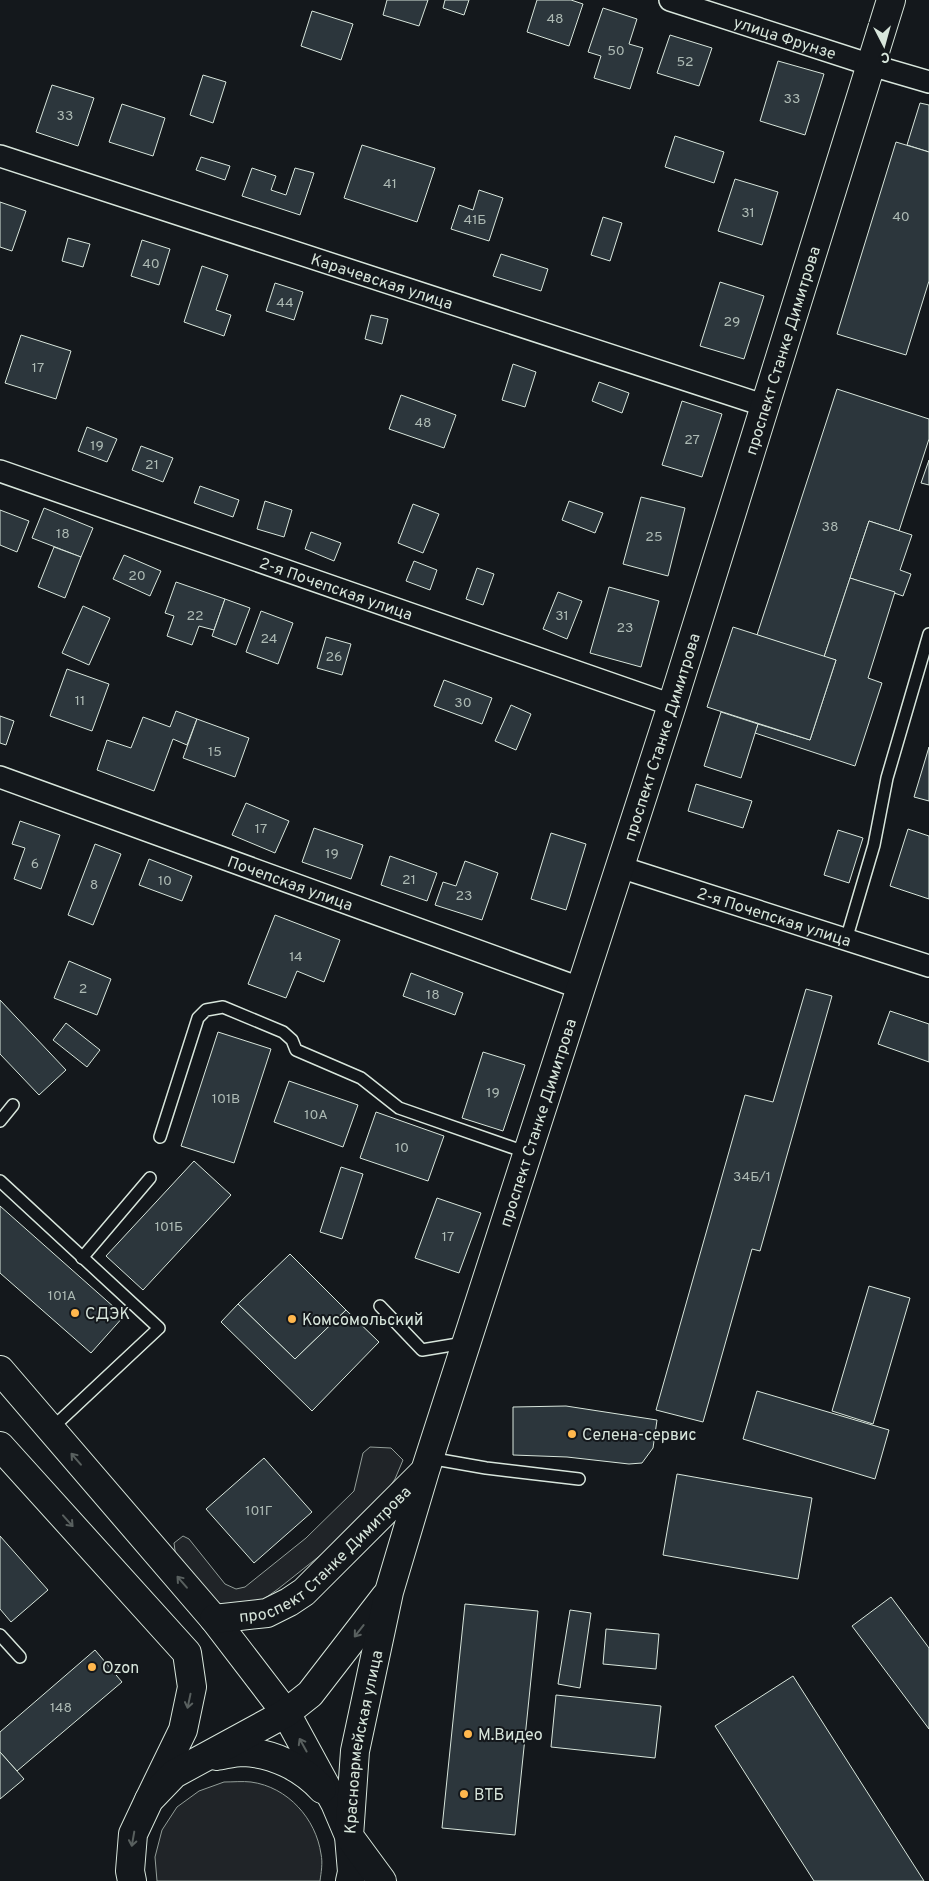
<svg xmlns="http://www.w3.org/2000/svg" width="929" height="1881" viewBox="0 0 929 1881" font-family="Overpass,sans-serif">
  <rect width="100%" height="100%" fill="#14181c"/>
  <!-- green -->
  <g fill="#202428" stroke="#939e99">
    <polygon points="370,1447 391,1448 403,1460 395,1479 380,1501 356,1527 278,1589 254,1606 232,1609 210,1599 176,1558 174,1543 183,1536 189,1539 225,1584 236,1589 245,1587 306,1538 354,1491 363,1453"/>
    <path d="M224 1782C233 1782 243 1781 251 1782 288 1787 316 1819 321 1854 323 1863 321 1873 320 1881H157L155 1857 162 1830 177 1807 199 1791Z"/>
  </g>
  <!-- building -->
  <g fill="#2c363c" stroke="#d8e6dc">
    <polygon points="387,0 428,0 419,26 383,15"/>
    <polygon points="445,0 469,0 464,15 443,8"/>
    <polygon points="537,0 571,0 583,4 569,46 527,32"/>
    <polygon points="603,8 637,19 629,44 643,48 630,89 594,78 601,56 588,52"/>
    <polygon points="312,11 353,24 341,60 301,46"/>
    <polygon points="670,35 712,48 699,86 657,73"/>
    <polygon points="778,61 824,74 805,135 760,121"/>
    <polygon points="203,75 226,82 213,123 190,115"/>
    <polygon points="52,85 94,98 78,146 36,132"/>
    <polygon points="920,103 929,105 929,152 907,145"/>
    <polygon points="122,104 165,118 153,156 109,142"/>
    <polygon points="675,136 724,152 714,183 665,167"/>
    <polygon points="896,142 929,152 929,281 906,355 837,334"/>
    <polygon points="362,145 435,168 417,222 344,198"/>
    <polygon points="201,157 230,166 225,180 196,170"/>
    <polygon points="252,168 276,176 271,190 286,195 295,168 314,173 300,215 242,196"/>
    <polygon points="735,179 778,192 762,245 718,231"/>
    <polygon points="479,190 503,198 489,241 451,229 459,205 473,210"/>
    <polygon points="0,202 26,211 12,251 0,247"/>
    <polygon points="603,217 622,223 610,261 591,255"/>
    <polygon points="68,238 90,244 83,267 62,261"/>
    <polygon points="142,240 170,249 159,285 131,276"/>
    <polygon points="501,254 548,269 541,291 493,276"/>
    <polygon points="202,266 228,275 216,310 231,315 224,336 184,322"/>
    <polygon points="720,282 764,296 744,359 700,346"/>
    <polygon points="275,283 303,292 294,320 266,311"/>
    <polygon points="371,315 388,319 382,344 365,339"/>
    <polygon points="21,335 71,351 56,399 5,383"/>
    <polygon points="513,364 536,372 525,407 502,400"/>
    <polygon points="599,382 629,393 622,413 592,401"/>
    <polygon points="837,389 929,419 929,439 899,531 869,521 824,657 757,635"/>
    <polygon points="401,395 456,415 444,448 389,429"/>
    <polygon points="682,401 722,414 702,477 662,465"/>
    <polygon points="87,427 117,439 107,462 78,451"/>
    <polygon points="141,446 173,458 163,482 132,470"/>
    <polygon points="929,460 929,485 921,483"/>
    <polygon points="200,486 239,500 233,517 194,503"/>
    <polygon points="641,497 685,508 668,576 623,564"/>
    <polygon points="265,501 292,510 284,537 257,529"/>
    <polygon points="569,501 603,513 595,533 562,520"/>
    <polygon points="413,504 439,514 423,553 398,543"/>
    <polygon points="44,508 93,528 81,557 32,538"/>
    <polygon points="0,510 29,521 17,552 0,545"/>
    <polygon points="869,521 912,535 900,570 911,574 903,596 850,578"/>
    <polygon points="311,532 341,543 334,561 305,549"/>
    <polygon points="54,547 81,557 65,598 38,587"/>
    <polygon points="124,555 161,571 150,596 113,579"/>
    <polygon points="414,561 437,570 430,590 406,581"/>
    <polygon points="477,568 494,574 483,605 466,599"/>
    <polygon points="850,578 895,592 868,678 882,683 855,766 755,733 758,724 810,740 836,660 824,657"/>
    <polygon points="176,582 225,599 214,630 199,626 192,645 167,636 174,616 165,613"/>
    <polygon points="609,587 659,601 641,667 590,653"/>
    <polygon points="558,592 582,601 567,639 543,629"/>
    <polygon points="225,599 250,608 236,645 212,636"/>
    <polygon points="83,606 110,618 89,665 62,653"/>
    <polygon points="261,611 293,623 278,664 246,652"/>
    <polygon points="733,627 836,660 810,740 707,707"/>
    <polygon points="326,637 351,644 342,675 317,668"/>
    <polygon points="67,669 109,684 92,731 50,716"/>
    <polygon points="444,680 492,698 482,724 434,706"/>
    <polygon points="511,705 531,714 516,750 495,741"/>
    <polygon points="176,711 197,719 187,745 173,739 154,791 97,770 107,740 131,748 143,717 170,727"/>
    <polygon points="721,712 758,724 741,778 704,766"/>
    <polygon points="0,716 14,721 6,745 0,743"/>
    <polygon points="197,719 249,738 235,777 183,758"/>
    <polygon points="929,747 929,801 914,797"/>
    <polygon points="696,784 752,801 743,828 688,811"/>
    <polygon points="246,803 289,821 275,853 232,835"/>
    <polygon points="20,821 60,835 41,889 14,879 25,848 12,844"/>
    <polygon points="314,828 363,845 351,879 302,862"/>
    <polygon points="908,829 929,836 929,899 890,886"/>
    <polygon points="838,830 863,838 849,883 824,875"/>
    <polygon points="551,833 586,844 566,910 531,899"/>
    <polygon points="95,844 121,854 93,925 68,915"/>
    <polygon points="390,856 437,873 427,901 381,885"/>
    <polygon points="149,859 192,876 182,901 139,885"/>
    <polygon points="465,861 498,873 482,920 435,905 443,882 456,886"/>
    <polygon points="275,915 340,940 324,982 297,971 286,998 248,984"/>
    <polygon points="69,961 111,979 97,1015 54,998"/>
    <polygon points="411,973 463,993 455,1015 403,996"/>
    <polygon points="806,989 832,996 760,1251 752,1249 703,1422 656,1410 745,1095 773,1102"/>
    <polygon points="0,1000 66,1070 39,1095 0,1054"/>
    <polygon points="890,1011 929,1024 929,1062 878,1044"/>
    <polygon points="66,1023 100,1050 87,1067 53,1040"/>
    <polygon points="218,1032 271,1049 234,1163 181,1146"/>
    <polygon points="483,1052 525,1065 503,1131 462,1118"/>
    <polygon points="289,1081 358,1105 343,1147 274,1122"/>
    <polygon points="376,1112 444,1136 428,1181 360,1158"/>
    <polygon points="194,1161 231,1195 143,1290 106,1256"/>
    <polygon points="341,1167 363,1174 342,1239 320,1232"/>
    <polygon points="437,1198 481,1213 459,1273 415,1258"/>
    <polygon points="0,1206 124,1316 91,1353 0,1273"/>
    <polygon points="290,1254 346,1310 295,1359 238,1304"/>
    <polygon points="869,1286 910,1298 873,1424 832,1411"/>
    <polygon points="238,1304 295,1359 346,1310 379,1342 312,1411 221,1322"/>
    <polygon points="757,1391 889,1430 875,1479 743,1439"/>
    <polygon points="566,1406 657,1420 653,1448 642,1463 629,1464 567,1457 513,1455 513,1407"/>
    <polygon points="264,1458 312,1512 254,1563 206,1509"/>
    <polygon points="677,1474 812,1498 798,1579 663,1555"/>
    <polygon points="0,1536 48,1590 11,1622 0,1609"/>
    <polygon points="891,1597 929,1648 929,1729 852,1626"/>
    <polygon points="465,1604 538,1611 515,1835 442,1828"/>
    <polygon points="570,1610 591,1613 580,1688 558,1684"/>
    <polygon points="606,1629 659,1634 656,1669 603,1664"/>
    <polygon points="95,1650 122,1682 17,1771 0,1752 0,1732"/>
    <polygon points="793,1676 924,1881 814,1881 715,1726"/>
    <polygon points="556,1695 661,1706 655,1758 551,1747"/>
    <polygon points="0,1752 24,1779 0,1799"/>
  </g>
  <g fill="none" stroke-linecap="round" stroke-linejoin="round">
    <defs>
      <g id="service">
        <polyline points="846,940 874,845 887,778 929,634"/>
        <polyline points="0,1121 13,1105"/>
        <polyline points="160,1137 198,1018 206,1010 223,1007 283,1032 292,1040 296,1050 361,1078 399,1108 528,1153"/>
        <polyline points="0,1181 159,1328 51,1429"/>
        <polyline points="82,1258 150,1178"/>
        <polyline points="380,1306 422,1350 464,1343"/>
        <polyline points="429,1458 486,1468 579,1479"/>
        <polyline points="0,1635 20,1657"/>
      </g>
      <g id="minor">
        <path id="s1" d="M670 0 871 65 929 82"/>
        <path id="s2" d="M0 156 766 406"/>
        <path id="s3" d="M0 471 672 705"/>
        <path id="s4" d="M0 777 580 988"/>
        <path id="s5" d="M620 867 929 966"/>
      </g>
      <g id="primary">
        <polyline points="0,1370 214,1619 286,1713 335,1803 349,1836 352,1872 350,1881"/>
        <polyline points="0,1446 187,1653 192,1687 183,1730 149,1800"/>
        <path id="s6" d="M214 1619 267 1613 289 1602 304 1592 422 1474"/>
        <path d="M216 1756C224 1755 234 1752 243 1752 272 1753 302 1767 322 1789"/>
        <polyline points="132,1881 130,1871 133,1834 149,1800 174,1774 286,1713 310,1694 385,1597"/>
        <path id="s7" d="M382 1881 349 1836 355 1751 389 1592 425 1471 672 705 891 0"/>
      </g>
    </defs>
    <!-- service casing -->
    <use href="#service" stroke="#d8e6dc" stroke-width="14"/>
    <!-- minor casing -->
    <use href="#minor" stroke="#d8e6dc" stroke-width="24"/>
    <!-- primary casing -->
    <use href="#primary" stroke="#d8e6dc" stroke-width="30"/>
    <!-- service -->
    <use href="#service" stroke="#14181c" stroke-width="11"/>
    <!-- minor -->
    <use href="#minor" stroke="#14181c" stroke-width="21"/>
    <!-- primary -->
    <use href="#primary" stroke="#14181c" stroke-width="28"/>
  </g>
  <!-- one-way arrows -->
  <defs><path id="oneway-shaft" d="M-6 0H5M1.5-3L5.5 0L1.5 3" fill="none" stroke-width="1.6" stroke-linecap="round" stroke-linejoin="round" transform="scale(1.25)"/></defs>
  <g stroke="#59605f">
    <use href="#oneway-shaft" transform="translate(76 1459) rotate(-131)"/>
    <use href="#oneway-shaft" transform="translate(68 1521) rotate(48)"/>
    <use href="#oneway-shaft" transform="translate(182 1582) rotate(-131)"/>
    <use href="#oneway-shaft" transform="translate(359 1631) rotate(128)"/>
    <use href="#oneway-shaft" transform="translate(189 1701) rotate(102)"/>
    <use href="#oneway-shaft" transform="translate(303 1745) rotate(-119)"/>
    <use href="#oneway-shaft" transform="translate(133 1839) rotate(100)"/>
  </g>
  <!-- markers -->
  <g fill="#ffb74d" stroke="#14181c" stroke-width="2">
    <circle cx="75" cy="1313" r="5"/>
    <circle cx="292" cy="1319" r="5"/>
    <circle cx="572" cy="1434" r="5"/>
    <circle cx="92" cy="1667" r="5"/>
    <circle cx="468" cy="1734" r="5"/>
    <circle cx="464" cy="1794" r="5"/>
  </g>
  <g text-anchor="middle" stroke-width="4" stroke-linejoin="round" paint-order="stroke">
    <!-- number labels -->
    <g font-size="14" fill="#adbab4">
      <text x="555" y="23">48</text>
      <text x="616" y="55">50</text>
      <text x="685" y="66">52</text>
      <text x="792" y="103">33</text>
      <text x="65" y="120">33</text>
      <text x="390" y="188">41</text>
      <text x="748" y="217">31</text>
      <text x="901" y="221">40</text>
      <text x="475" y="224">41Б</text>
      <text x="151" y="268">40</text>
      <text x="285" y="307">44</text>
      <text x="732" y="326">29</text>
      <text x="38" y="372">17</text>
      <text x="423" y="427">48</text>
      <text x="692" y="444">27</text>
      <text x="97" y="450">19</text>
      <text x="152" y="469">21</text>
      <text x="830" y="531">38</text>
      <text x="63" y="538">18</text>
      <text x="654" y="541">25</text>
      <text x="137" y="580">20</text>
      <text x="195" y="620">22</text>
      <text x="562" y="620">31</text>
      <text x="625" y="632">23</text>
      <text x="269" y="643">24</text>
      <text x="334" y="661">26</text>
      <text x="80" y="705">11</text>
      <text x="463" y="707">30</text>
      <text x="215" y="756">15</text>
      <text x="261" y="833">17</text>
      <text x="332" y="858">19</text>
      <text x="35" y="868">6</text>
      <text x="409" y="884">21</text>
      <text x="165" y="885">10</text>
      <text x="94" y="889">8</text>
      <text x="464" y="900">23</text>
      <text x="296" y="961">14</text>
      <text x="83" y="993">2</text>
      <text x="433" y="999">18</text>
      <text x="493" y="1097">19</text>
      <text x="226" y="1103">101В</text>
      <text x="316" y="1119">10А</text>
      <text x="402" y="1152">10</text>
      <text x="752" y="1181">34Б/1</text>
      <text x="169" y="1231">101Б</text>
      <text x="448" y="1241">17</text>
      <text x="62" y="1300">101А</text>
      <text x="259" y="1515">101Г</text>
      <text x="61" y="1712">148</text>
    </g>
    <!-- street labels -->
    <g font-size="16" fill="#d8e6dc" stroke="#14181c">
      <text dy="6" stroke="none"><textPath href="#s1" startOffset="121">улица Фрунзе</textPath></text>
      <text dy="6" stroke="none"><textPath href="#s2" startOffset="402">Карачевская улица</textPath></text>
      <text dy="6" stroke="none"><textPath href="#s7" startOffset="1606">проспект Станке Димитрова</textPath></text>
      <text dy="6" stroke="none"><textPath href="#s3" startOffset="356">2-я Почепская улица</textPath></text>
      <text dy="6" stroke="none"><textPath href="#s7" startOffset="1201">проспект Станке Димитрова</textPath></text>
      <text dy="6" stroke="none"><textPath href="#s4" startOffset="309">Почепская улица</textPath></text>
      <text dy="6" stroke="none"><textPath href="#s5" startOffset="162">2-я Почепская улица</textPath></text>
      <text dy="6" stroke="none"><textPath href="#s7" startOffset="796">проспект Станке Димитрова</textPath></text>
      <text dy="6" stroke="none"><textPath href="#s6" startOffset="134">проспект Станке Димитрова</textPath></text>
      <text dy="6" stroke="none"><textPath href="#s7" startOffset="151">Красноармейская улица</textPath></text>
    </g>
    <!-- poi labels -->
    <g font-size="16" fill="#d8e6dc" stroke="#14181c" text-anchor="start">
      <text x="85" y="1319">СДЭК</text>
      <text x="302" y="1325">Комсомольский</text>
      <text x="582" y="1440">Селена-сервис</text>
      <text x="102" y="1673">Ozon</text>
      <text x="478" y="1740">М.Видео</text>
      <text x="474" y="1800">ВТБ</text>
    </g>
  </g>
  <!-- north arrow -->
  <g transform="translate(884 45) rotate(174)" stroke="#14181c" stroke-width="4" paint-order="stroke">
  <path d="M0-4L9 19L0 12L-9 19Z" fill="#d8e6dc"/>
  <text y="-8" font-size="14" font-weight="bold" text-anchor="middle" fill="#d8e6dc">С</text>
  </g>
</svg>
